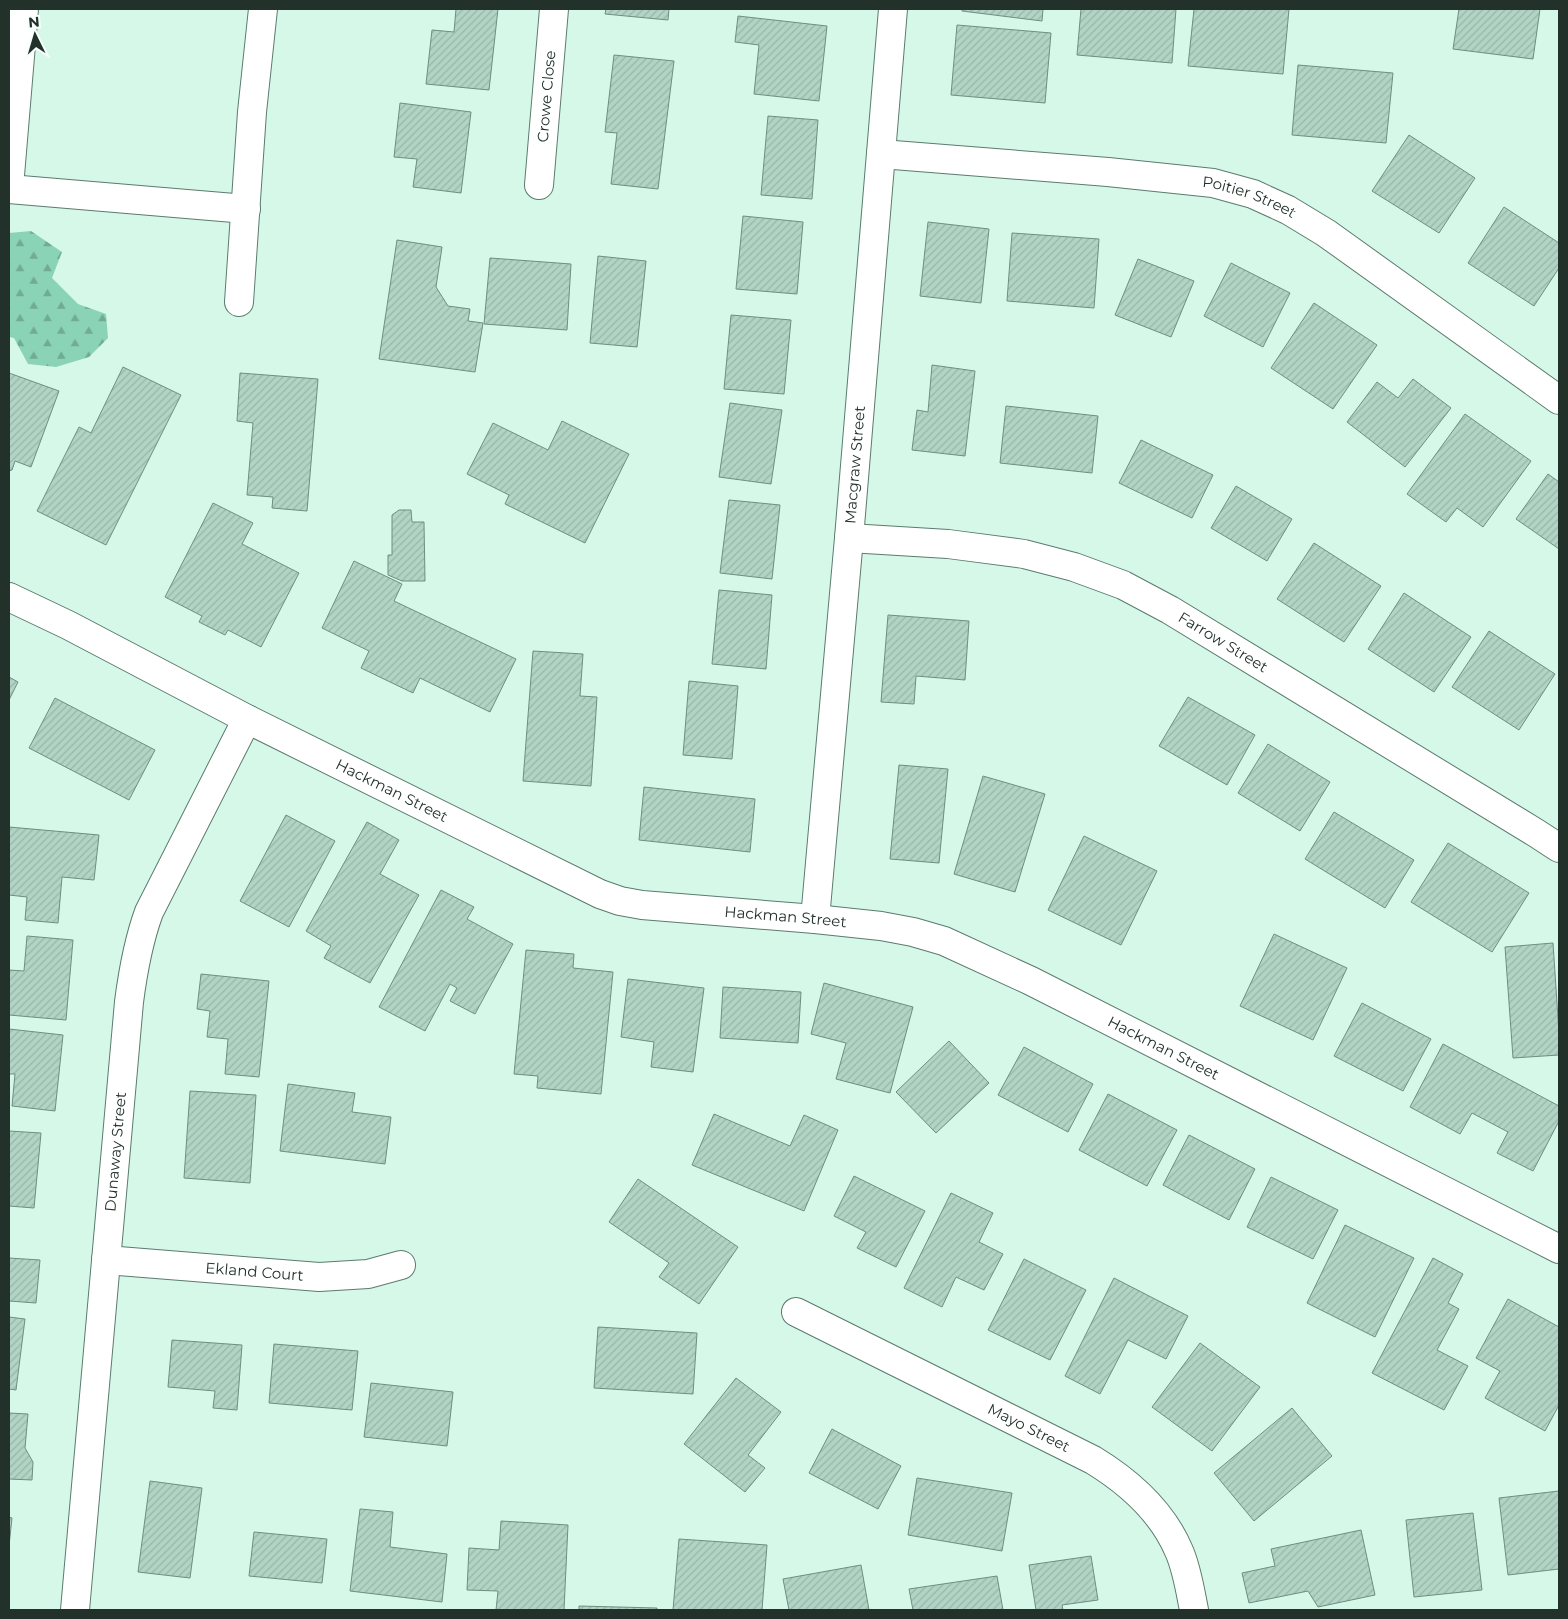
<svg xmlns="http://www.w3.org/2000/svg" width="1568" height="1619" viewBox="0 0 1568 1619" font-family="Montserrat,sans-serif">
  <defs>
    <pattern id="forest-firs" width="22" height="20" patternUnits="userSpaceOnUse" patternTransform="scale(1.25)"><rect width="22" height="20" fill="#8ad3b6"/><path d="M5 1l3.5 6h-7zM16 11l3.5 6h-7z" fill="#70ac94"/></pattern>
    <pattern id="building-hatch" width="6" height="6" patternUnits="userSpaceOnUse" patternTransform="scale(1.25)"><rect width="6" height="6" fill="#b1d4c5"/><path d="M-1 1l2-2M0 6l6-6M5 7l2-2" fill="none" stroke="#98b6a9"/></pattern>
  </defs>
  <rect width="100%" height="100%" fill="#d5f8e9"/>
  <!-- forest -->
  <polygon fill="url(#forest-firs)" points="31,231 62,252 52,278 78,304 106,314 108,338 89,357 56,367 28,364 14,338 9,337 9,233"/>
  <!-- building -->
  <g fill="url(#building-hatch)" stroke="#6e8e80">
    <polygon points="456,9 498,9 489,90 426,84 432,30 454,32"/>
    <polygon points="606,9 669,9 668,20 605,14"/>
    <polygon points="962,9 1043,9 1042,21 962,11"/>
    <polygon points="1081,9 1176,9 1172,63 1077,55"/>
    <polygon points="1194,9 1289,9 1283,74 1188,66"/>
    <polygon points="1459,9 1540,9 1533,59 1453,49"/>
    <polygon points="738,16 827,26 819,101 754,94 759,45 735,42"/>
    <polygon points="957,25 1051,33 1045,103 951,95"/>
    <polygon points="614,55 674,61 658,189 611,184 617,133 605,132"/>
    <polygon points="1298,65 1393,73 1386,143 1292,135"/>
    <polygon points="400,103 471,112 461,193 413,187 417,159 394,157"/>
    <polygon points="768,116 818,120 812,199 761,195"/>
    <polygon points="1409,135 1475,178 1439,233 1372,191"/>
    <polygon points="1504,207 1559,243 1559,268 1534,306 1468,263"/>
    <polygon points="743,216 803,222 797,294 736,289"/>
    <polygon points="928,222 989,229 981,303 920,296"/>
    <polygon points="1012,233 1099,239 1094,308 1007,301"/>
    <polygon points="397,240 442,247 436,287 448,306 470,309 468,321 483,323 475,372 379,359"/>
    <polygon points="598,256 646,261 637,347 590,343"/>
    <polygon points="490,258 571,264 567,330 484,324"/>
    <polygon points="1138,259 1194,281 1171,337 1115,315"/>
    <polygon points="1231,263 1290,293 1263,347 1204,316"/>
    <polygon points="1314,303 1377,345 1333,409 1271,368"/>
    <polygon points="731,315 791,320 784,394 724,389"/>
    <polygon points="932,365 975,371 965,456 912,450 917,410 928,412"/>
    <polygon points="123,367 181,395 106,545 37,511 79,427 91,433"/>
    <polygon points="9,373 59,391 31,467 15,461 12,470 9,471"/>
    <polygon points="240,373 318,379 307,511 272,508 273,497 247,495 253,423 237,421"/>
    <polygon points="1413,379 1451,408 1405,467 1347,422 1377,382 1398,398"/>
    <polygon points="730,403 782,410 771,484 719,477"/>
    <polygon points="1006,406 1098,416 1092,473 1000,463"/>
    <polygon points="1465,414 1531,461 1483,527 1457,508 1446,522 1407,494"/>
    <polygon points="562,421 629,454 585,543 505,504 509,495 467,474 493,423 548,450"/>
    <polygon points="1141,440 1213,475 1192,518 1119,483"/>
    <polygon points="1548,474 1559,482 1559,549 1516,519"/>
    <polygon points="1236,486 1292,519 1267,561 1211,528"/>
    <polygon points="729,500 780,505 772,579 720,573"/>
    <polygon points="213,503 253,523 242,544 299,573 261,647 228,630 225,635 199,622 202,616 165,597"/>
    <polygon points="399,510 411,510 412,522 424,522 425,581 402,581 388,575 388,555 392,555 392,515"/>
    <polygon points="1314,543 1381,586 1344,642 1277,599"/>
    <polygon points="354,561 402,584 394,601 516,659 490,712 420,678 413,693 361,668 369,651 322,628"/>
    <polygon points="719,590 772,595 766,669 712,664"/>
    <polygon points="1404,593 1471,637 1434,692 1368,649"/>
    <polygon points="888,615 969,621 965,680 916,676 914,704 881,702"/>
    <polygon points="1489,631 1555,674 1519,730 1452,687"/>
    <polygon points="533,651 583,654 580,696 597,697 591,786 523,781"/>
    <polygon points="9,677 18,682 9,700"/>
    <polygon points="689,681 738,686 732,759 683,755"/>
    <polygon points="1188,697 1255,735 1227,785 1159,746"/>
    <polygon points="55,698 155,750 129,800 29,748"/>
    <polygon points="1268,744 1330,782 1300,831 1238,793"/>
    <polygon points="899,765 948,769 939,863 890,859"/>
    <polygon points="983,776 1045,794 1015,892 954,874"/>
    <polygon points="644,787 755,799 750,852 639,840"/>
    <polygon points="1334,812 1414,860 1385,908 1305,859"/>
    <polygon points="286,815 335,841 289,927 240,901"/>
    <polygon points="367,822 399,840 380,874 419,895 370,983 324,958 331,946 306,931"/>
    <polygon points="9,827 99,835 94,880 62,877 58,923 25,920 27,897 9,895"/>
    <polygon points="1084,836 1157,871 1121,945 1048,910"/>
    <polygon points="1448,843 1529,893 1492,952 1411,902"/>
    <polygon points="441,890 474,907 467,919 513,944 475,1014 450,1001 457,988 450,984 425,1031 379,1007"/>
    <polygon points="1274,934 1347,968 1313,1040 1240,1006"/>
    <polygon points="27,936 73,940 66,1020 9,1015 9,970 24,971"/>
    <polygon points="1553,943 1559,1033 1559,1055 1513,1058 1505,947"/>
    <polygon points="526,950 574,954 573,968 613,972 601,1094 537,1088 538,1076 514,1074"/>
    <polygon points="201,974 269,981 259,1077 225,1074 228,1039 207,1037 210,1011 197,1009"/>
    <polygon points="628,979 704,988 693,1072 651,1067 654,1042 621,1037"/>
    <polygon points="824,983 913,1007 890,1093 836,1079 846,1043 811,1034"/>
    <polygon points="723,987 801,992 798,1043 720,1038"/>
    <polygon points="1362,1003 1431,1039 1403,1091 1334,1056"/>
    <polygon points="9,1029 63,1035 55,1111 12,1106 15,1074 9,1074"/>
    <polygon points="949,1041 989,1083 936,1133 896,1092"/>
    <polygon points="1443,1044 1559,1106 1559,1121 1533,1171 1497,1153 1508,1132 1472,1113 1460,1134 1410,1107"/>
    <polygon points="1024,1047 1093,1084 1068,1132 998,1095"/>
    <polygon points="288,1084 355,1093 352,1112 391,1117 385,1164 280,1151"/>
    <polygon points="190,1091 256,1095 250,1183 184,1178"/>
    <polygon points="1108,1094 1177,1130 1147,1186 1079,1150"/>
    <polygon points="714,1114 790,1146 804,1115 838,1130 804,1211 692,1165"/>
    <polygon points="9,1131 41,1133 34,1208 9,1206"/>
    <polygon points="1189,1135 1255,1169 1229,1220 1163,1185"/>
    <polygon points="854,1176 925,1211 896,1267 857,1248 866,1232 834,1216"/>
    <polygon points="1271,1177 1338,1210 1313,1259 1247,1227"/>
    <polygon points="638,1179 738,1247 699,1304 659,1277 669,1263 609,1222"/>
    <polygon points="951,1193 993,1213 979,1242 1003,1254 984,1290 956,1277 942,1307 904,1288"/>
    <polygon points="1345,1225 1414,1258 1375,1337 1307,1303"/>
    <polygon points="9,1258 40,1260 36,1303 9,1301"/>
    <polygon points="1433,1258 1463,1274 1448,1303 1459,1309 1437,1350 1468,1366 1444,1410 1372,1373"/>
    <polygon points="1024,1259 1086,1290 1050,1360 988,1330"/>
    <polygon points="1114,1278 1188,1316 1166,1359 1128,1340 1100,1394 1065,1376"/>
    <polygon points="1508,1299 1559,1327 1559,1405 1545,1431 1485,1398 1500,1371 1476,1358"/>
    <polygon points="9,1317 25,1319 16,1390 9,1389"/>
    <polygon points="598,1327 697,1333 693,1394 594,1388"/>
    <polygon points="172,1340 242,1345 237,1410 213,1408 215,1391 168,1387"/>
    <polygon points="1200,1343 1260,1387 1212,1451 1152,1407"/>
    <polygon points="274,1344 358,1351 352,1410 269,1403"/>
    <polygon points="736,1378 781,1412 748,1455 765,1468 745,1492 684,1444"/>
    <polygon points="371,1383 453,1392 447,1446 364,1437"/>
    <polygon points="1292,1408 1332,1456 1254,1521 1214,1473"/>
    <polygon points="9,1413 28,1414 25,1448 33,1462 32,1480 9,1479"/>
    <polygon points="832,1429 901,1466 878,1509 809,1473"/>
    <polygon points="917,1478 1012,1493 1002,1551 908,1535"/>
    <polygon points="150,1481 202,1488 190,1578 138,1572"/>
    <polygon points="1559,1491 1559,1569 1508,1575 1499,1498"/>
    <polygon points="360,1509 393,1512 390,1547 447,1554 442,1602 350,1591"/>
    <polygon points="1473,1513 1482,1590 1414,1597 1406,1520"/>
    <polygon points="9,1517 12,1518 9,1546"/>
    <polygon points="501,1521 568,1525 564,1610 496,1610 498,1591 467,1590 469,1548 499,1550"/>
    <polygon points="1361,1530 1375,1595 1318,1607 1308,1591 1249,1603 1242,1573 1275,1566 1271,1549"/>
    <polygon points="254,1532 327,1539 322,1583 249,1576"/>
    <polygon points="679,1539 767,1545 762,1610 673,1610"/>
    <polygon points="1091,1556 1098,1600 1062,1605 1063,1610 1036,1610 1029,1565"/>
    <polygon points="861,1565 869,1610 789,1610 783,1579"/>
    <polygon points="997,1576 1003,1610 913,1610 909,1589"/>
    <polygon points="579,1606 657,1608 657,1610 579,1610"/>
  </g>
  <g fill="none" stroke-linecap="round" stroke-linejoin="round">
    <defs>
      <g id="minor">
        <path id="s1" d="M881 154 1108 172 1213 183 1253 194 1288 210 1326 233 1559 400"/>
        <path id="s2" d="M539 185 554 9"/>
        <polyline points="9,187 24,9"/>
        <polyline points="9,189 246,209"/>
        <polyline points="239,302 252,112 263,9"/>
        <path id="s3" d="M849 538 948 544 1024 554 1074 567 1123 585 1170 610 1536 833 1559 848"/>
        <path id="s4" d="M9 597 68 625 247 719 600 894 620 901 642 905 815 919 881 926 913 932 944 941 1031 981 1559 1249"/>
        <path id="s5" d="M815 919 849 538 893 9"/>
        <path id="s6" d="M106 1260 319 1277 368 1274 401 1265"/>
        <path id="s7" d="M796 1312 1093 1460C1129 1482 1162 1511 1179 1551 1187 1569 1190 1590 1194 1610"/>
        <path id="s8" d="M75 1610 129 1002C133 971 138 942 149 912L247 719"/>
      </g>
    </defs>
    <!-- minor casing -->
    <use href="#minor" stroke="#5b7b6d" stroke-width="30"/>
    <!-- minor -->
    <use href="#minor" stroke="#fff" stroke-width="28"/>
  </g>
  <g text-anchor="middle" stroke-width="5" stroke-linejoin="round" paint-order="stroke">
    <!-- street labels -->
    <g font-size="15" fill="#23312b" stroke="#f7fefb">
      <text dy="5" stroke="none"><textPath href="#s2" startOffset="89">Crowe Close</textPath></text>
      <text dy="5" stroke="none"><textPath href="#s1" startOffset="372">Poitier Street</textPath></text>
      <text dy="5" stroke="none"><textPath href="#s5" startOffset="456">Macgraw Street</textPath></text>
      <text dy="5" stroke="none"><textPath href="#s3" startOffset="395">Farrow Street</textPath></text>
      <text dy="5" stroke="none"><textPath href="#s4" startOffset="429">Hackman Street</textPath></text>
      <text dy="5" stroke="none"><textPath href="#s4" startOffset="849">Hackman Street</textPath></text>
      <text dy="5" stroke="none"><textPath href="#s4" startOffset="1254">Hackman Street</textPath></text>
      <text dy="5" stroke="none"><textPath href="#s8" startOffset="460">Dunaway Street</textPath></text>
      <text dy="5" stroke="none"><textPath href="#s6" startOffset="149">Ekland Court</textPath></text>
      <text dy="5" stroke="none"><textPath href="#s7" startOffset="260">Mayo Street</textPath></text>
    </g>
  </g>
  <!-- border -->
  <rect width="1568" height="1619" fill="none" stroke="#23312b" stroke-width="20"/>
  <!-- north arrow -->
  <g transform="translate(35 35) rotate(355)" stroke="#f7fefb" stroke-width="4" paint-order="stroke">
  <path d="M0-4L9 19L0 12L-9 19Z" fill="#23312b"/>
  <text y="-8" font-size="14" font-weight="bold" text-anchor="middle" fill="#23312b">N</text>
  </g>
</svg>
